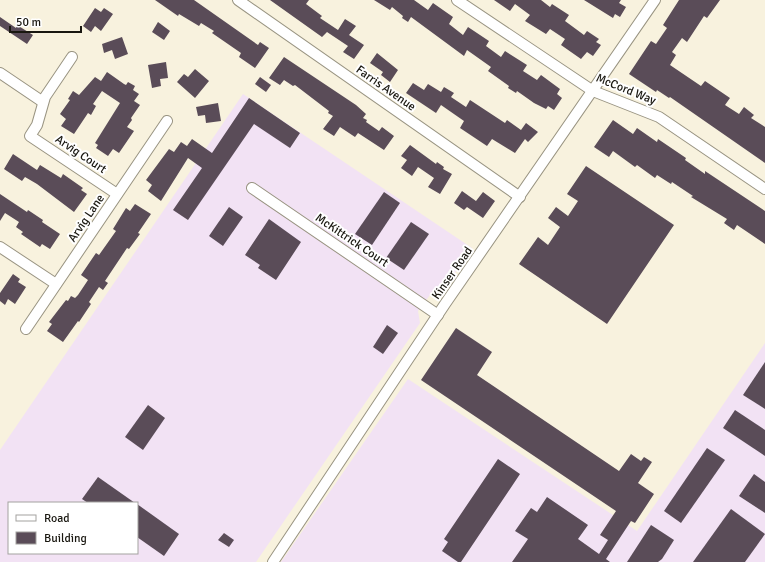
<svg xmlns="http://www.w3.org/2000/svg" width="765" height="562" viewBox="0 0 765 562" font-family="Signika,sans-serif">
  <rect width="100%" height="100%" fill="#f8f2de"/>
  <!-- commercial -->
  <g fill="#f2e2f4" fill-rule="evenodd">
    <path d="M243 94 472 248 442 292 430 295 418 311 420 323 256 562H0V450ZM9 503H137V553H9Z"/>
    <polygon points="765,343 765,562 281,562 408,379 637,531"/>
  </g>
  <!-- building -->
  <g fill="#5a4c58">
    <polygon points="155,0 194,0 258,45 260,42 269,48 255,68 239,57 241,53 212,33 214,31 201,23 199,26 179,14 178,16"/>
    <polygon points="270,0 309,0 306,4 322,16 320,18 338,30 345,19 356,26 349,35 364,45 354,59 343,52 348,46 327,32 322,37"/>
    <polygon points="374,0 414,0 428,10 433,3 453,17 449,24 463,35 468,27 489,41 486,46 501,57 505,51 527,65 523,71 537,80 541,75 560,89 557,94 562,98 554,110 548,106 546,109 534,103 517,91 516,93 508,88 509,86 488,71 491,67 467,50 464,56 411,17 408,22 402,18 403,16 392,7 390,10"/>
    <polygon points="494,0 541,0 550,7 552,4 569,15 565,21 584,35 587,31 599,39 596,42 601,45 593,56 587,52 581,59 561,45 565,39 550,29 546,34 525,21 530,15 515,4 510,11"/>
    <polygon points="584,0 621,0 619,3 626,7 620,17 615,14 613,18"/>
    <polygon points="679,0 720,0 707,18 704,16 687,42 682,38 672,52 676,55 670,65 701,86 705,81 730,98 725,105 739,114 744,107 754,115 751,118 765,127 765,163 670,97 669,98 657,90 656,92 629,74 651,41 656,44 667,28 663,25"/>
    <polygon points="95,8 101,12 104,8 113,14 101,31 95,26 91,32 83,26"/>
    <polygon points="0,17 16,28 17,25 33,35 27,44 0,26"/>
    <polygon points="158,22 170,31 164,40 152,32"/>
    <polygon points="122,37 128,54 115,59 112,50 104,53 102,44"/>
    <polygon points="377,53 398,70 390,82 381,75 383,72 370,63"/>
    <polygon points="284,57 356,105 366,114 363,118 367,120 366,122 379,131 382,127 394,136 384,150 358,133 355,137 340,127 334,136 323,129 333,116 328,113 329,111 295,85 293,86 284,80 280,85 269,78"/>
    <polygon points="166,62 168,78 160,79 161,86 152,88 148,65"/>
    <polygon points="195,69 209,81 195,98 177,82 184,74 188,77"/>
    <polygon points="107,72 124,84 126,85 128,82 135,86 133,90 139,94 134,101 140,105 131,118 132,120 127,127 134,131 119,153 113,149 108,156 96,148 98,145 95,143 120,103 102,91 93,104 96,106 91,115 88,113 74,134 61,126 66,119 60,114 70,100 68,99 73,91 79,95 95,77 101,81"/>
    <polygon points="260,77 271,85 266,92 255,84"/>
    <polygon points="413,83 424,90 428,84 441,92 444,87 454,93 451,97 466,107 470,100 505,123 507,120 521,130 526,123 538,132 528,142 525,139 515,153 492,139 487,146 460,128 464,121 441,105 436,113 406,93"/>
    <polygon points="249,98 300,133 290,148 254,124 188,220 173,210 202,168 188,158 161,201 148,191 152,185 146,180 169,149 174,152 181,142 187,146 192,139 212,153"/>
    <polygon points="218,103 221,121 206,123 205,115 198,116 196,107"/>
    <polygon points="613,120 633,134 637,128 657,142 658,139 686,158 685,160 705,174 705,171 765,211 765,244 737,225 734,230 724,223 727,219 691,197 693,196 672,182 671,184 657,175 655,178 637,165 635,167 613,151 609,157 594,147"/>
    <polygon points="410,145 436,164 437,162 444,167 443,169 452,174 440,194 428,187 434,178 418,167 412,176 401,168 407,160 401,156"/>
    <polygon points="13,154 37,170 40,165 61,178 63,174 83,188 81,190 87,194 74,212 37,184 25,177 22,181 4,169"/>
    <polygon points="586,166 674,225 607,324 519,264 538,237 548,245 560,227 548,218 556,207 568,216 578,201 567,194"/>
    <polygon points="462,191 476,201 483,192 495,201 483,218 467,207 464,210 454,203"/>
    <polygon points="384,192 400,203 372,245 355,234"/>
    <polygon points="0,194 27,212 28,210 43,220 42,222 60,234 50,249 42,244 40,247 21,234 23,232 16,227 19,222 5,213 0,221"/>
    <polygon points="135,204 151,214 138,233 140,234 129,249 127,248 105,281 108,283 103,290 99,287 89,302 91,304 79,322 78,321 63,342 47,331 52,324 49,322 66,300 68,301 71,296 75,298 78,295 88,280 81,275 96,253 99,255 116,231 113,229 126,208 130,211"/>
    <polygon points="229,207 243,217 223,246 209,236"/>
    <polygon points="269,219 301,242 276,280 258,268 260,265 245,255"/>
    <polygon points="411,222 429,234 404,270 386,258"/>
    <polygon points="13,274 20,279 18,282 26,287 15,304 8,299 5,305 0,301 0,293"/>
    <polygon points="387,325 398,333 383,354 373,347"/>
    <polygon points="456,328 492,352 477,375 619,471 631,454 641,461 644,457 652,462 638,483 654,494 635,523 631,521 606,559 610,562 512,562 528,539 515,531 531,508 537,512 547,497 588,525 578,539 599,554 608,540 600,535 616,511 421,380"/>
    <polygon points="765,362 765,409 743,395"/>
    <polygon points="148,405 165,418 143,450 125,437"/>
    <polygon points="735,410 765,430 765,456 723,428"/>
    <polygon points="707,448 725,460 681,523 664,511"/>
    <polygon points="498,459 520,474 461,562 458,562 442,551 448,542 444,539"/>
    <polygon points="754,474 765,482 765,513 739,496"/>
    <polygon points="98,477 135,503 88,503 82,499"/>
    <polygon points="137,504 179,534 164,556 137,537"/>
    <polygon points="731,509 765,534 745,562 693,562"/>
    <polygon points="651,525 674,540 662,559 658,562 627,562"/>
    <polygon points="224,533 234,540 229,547 218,540"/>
  </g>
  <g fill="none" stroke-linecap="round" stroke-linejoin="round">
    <defs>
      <g id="minor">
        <polyline points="238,0 520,197"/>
        <polyline points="457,0 593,91 659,117 765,189"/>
        <polyline points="72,57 45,97 37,125 30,136 117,194"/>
        <polyline points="0,73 43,102"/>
        <polyline points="252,188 438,315"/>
        <polyline points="0,247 56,284"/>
        <polyline points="26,329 167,121"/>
        <polyline points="273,562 445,304 655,0"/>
      </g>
    </defs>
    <!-- minor casing -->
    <use href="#minor" stroke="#999482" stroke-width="12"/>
    <!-- minor -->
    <use href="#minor" stroke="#fff" stroke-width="10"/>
  </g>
  <g text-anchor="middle" stroke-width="4" stroke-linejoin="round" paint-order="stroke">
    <!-- street labels -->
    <g font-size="12" fill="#191710" stroke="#fff">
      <text transform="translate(386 88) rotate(35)" y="4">Farris Avenue</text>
      <text transform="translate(626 89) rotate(22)" y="4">McCord Way</text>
      <text transform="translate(81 154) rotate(34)" y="4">Arvig Court</text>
      <text transform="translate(86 218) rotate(-56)" y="4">Arvig Lane</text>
      <text transform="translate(352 240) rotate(34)" y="4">McKittrick Court</text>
      <text transform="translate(452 273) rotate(-55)" y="4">Kinser Road</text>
    </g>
  </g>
  <!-- legend -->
  <rect x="8" y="502" width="130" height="52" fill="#ffffff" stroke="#a3a29f"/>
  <rect x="16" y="515" width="20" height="6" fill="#ffffff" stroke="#a3a29f"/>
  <text x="44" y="522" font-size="12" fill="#191710">Road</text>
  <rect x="16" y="532" width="20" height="12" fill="#5a4c58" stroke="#a3a29f"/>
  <text x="44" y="542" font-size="12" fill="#191710">Building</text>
  <!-- scale -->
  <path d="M10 26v6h71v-6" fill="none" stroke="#191710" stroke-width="2"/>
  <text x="16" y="26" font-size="12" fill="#191710" stroke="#ffffff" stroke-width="3" paint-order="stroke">50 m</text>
</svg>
